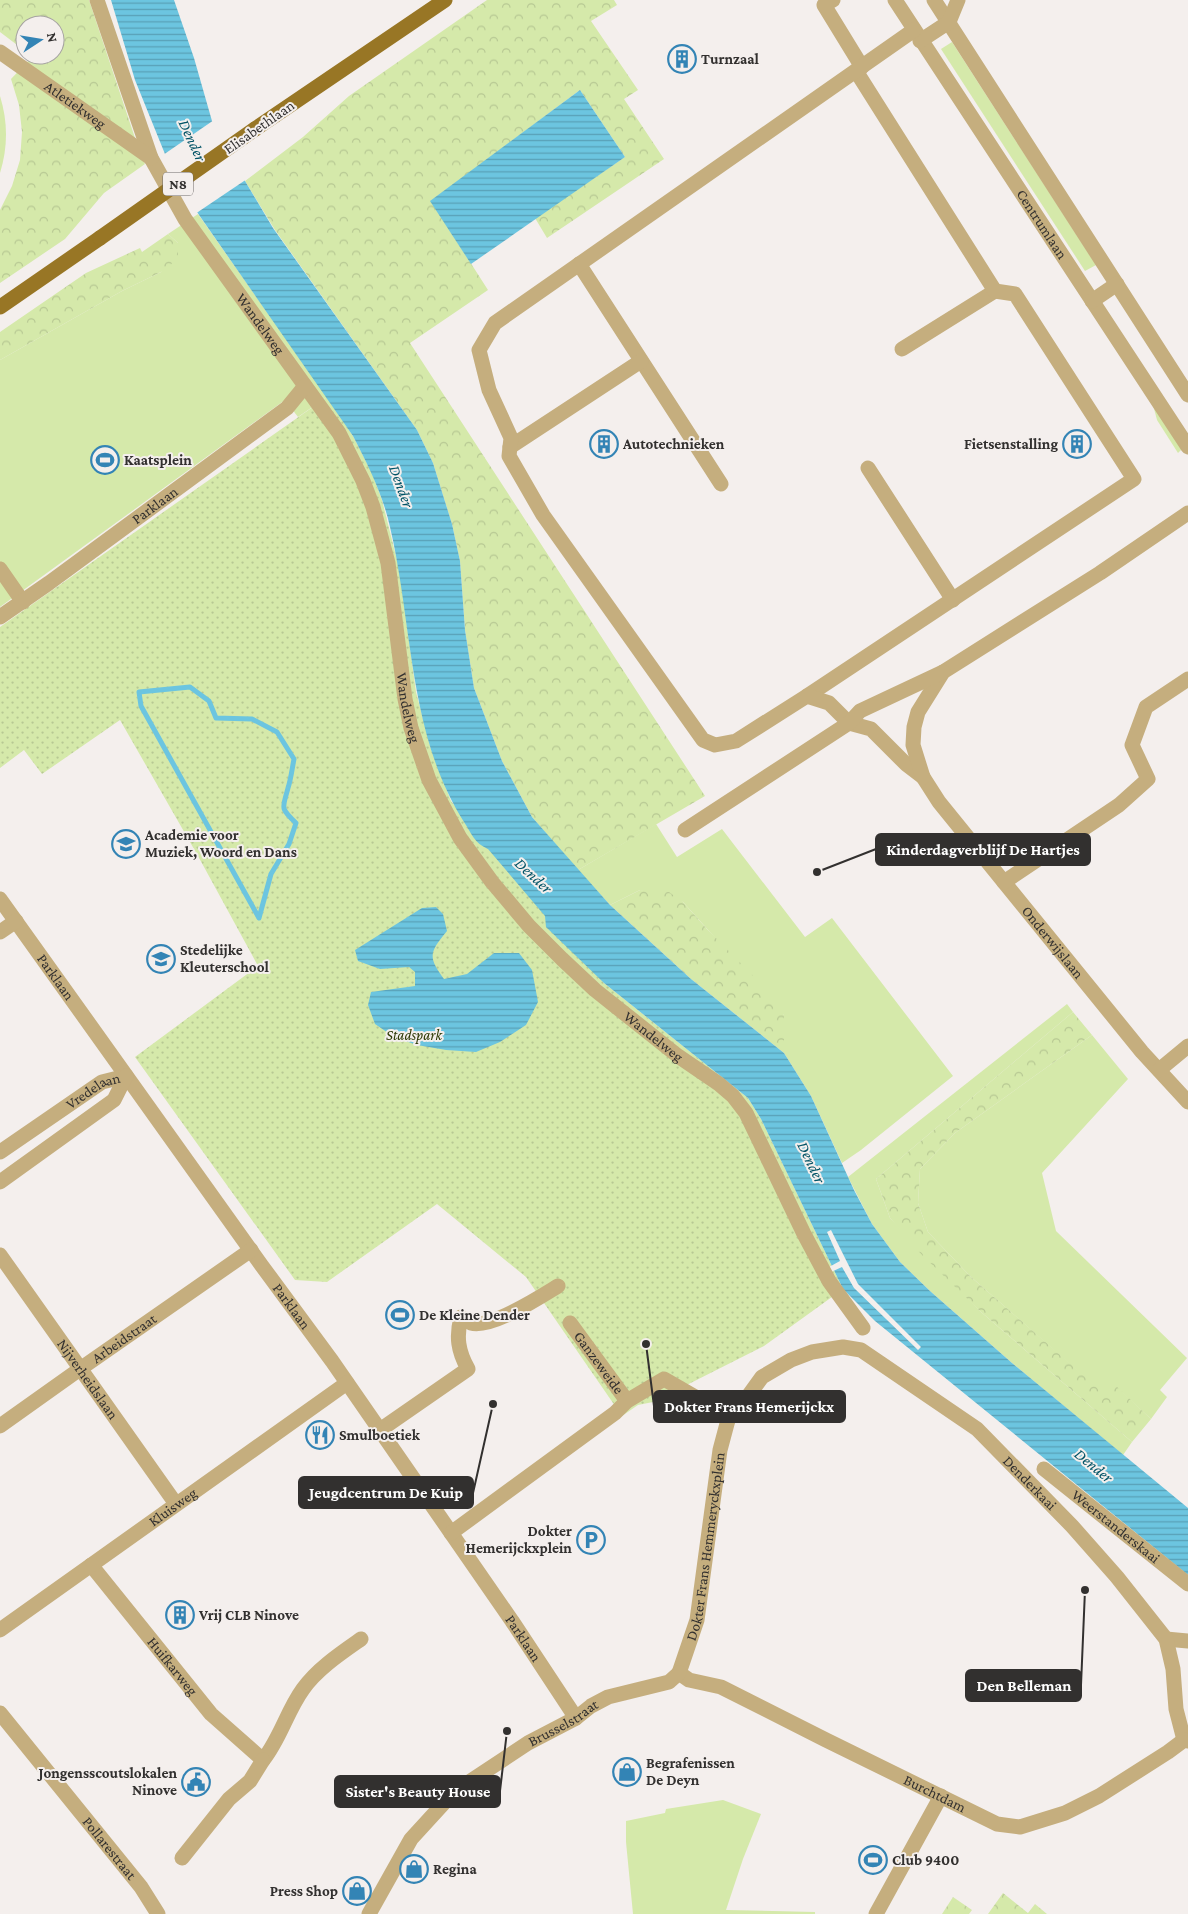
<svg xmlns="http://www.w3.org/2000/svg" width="1188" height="1914" viewBox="0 0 1188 1914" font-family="'Crimson Pro',serif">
  <defs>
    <pattern id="forest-crowns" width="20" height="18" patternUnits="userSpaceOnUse" patternTransform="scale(1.25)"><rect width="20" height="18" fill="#d5e9aa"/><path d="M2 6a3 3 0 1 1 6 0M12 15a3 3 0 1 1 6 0" fill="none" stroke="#b7c893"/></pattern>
    <pattern id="park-dots" width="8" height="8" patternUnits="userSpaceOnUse" patternTransform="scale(1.25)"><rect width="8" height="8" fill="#d5e9aa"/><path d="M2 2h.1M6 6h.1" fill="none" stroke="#b7c893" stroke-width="1.8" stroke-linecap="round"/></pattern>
    <pattern id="water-rules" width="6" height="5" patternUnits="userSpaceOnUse" patternTransform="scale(1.25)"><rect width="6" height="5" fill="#6cc5e0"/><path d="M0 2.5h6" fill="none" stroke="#59a0b6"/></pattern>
  </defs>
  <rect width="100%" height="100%" fill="#f4efed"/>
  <!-- grass -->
  <g fill="#d5e9aa">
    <polygon points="952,42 1096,265 1085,271 941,49"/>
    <path d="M0 96C8 122 8 147 0 173Z"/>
    <polygon points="198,214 327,397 298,417 285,400 0,607 0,360 122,291 161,272 178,243 168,234"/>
    <polygon points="1152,401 1184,447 1178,453 1157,420"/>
    <polygon points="656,824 677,857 722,829 805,937 832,918 953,1076 861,1150 842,1163 811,1096 784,1053 784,1015 683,902 640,890 610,905 578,870"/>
    <polygon points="1067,1004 1073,1012 876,1179 890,1218 981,1312 1132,1442 1123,1455 1012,1363 930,1291 900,1262 872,1224 848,1177"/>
    <polygon points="1092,1035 1128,1079 1042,1173 1056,1231 1187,1358 1160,1390 1167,1397 1151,1419 1115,1386 1104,1394 971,1277 928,1232 918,1203 920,1169 955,1133"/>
    <polygon points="723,1800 761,1814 743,1859 726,1910 815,1912 815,1914 633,1914 626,1842 626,1821 665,1813 666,1809"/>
  </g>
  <!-- forest -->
  <g fill="url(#forest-crowns)">
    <polygon points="0,0 89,0 142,159 145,164 104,193 65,239 0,283 0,210 12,186 20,160 22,132 19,105 11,79 32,57 30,55 55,55 55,25 25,25 25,51 0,32"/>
    <polygon points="487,0 614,0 617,5 591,21 638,90 624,99 664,159 547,238 535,218 625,157 580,90 431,201 488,290 410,343 705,796 578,870 532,817 502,761 474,688 465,630 460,561 452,524 433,463 417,430 275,230 245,181 303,137 349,96"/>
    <polygon points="168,234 178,243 178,255 170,266 161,272 122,291 0,360 0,332 86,273 140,248 142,252"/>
    <polygon points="640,890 669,892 683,902 707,929 774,997 784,1015 784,1053 691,979 610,905"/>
    <polygon points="1073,1012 1092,1035 955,1133 920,1169 918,1203 928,1232 971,1277 1104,1393 1115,1385 1151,1419 1132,1442 981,1312 921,1254 890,1218 876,1179"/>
    <polygon points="1003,1893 1028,1913 1035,1904 1047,1914 988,1914"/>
    <polygon points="953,1897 972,1910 969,1914 942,1914"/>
  </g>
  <!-- park -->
  <polygon fill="url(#park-dots)" points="327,397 353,436 372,473 382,500 400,572 416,692 431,749 451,801 488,848 604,983 748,1098 761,1119 843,1289 764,1346 653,1402 638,1405 622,1416 526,1277 437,1204 327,1282 295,1280 135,1057 258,966 198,856 120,720 42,774 24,750 0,768 0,627"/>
  <!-- water -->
  <g fill="url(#water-rules)">
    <path d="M111 0H174L194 58 212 121 245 181 273 228 417 430 433 463 452 524 460 561 465 630 474 688 502 761 532 817 610 905 691 979 784 1053 811 1096 854 1190 872 1224 900 1262 930 1291 1012 1363 1188 1508V1575L875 1321 843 1289 761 1119 748 1098 604 983 546 927 545 916 488 849C474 843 472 834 464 822 408 734 413 625 390 527 383 495 368 465 353 436L190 202 167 159 135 80Z"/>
    <polygon points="580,90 625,157 471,264 430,201"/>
    <path d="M436 907 443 914 447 931C430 952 427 956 444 979L467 974 494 953H519L532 970 538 1002 526 1025 500 1042 476 1052 446 1050 417 1045 394 1037 375 1024 368 1005 371 992 415 986V972L409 967 380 969 358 961 355 950 422 908Z"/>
  </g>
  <!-- pier -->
  <g fill="#f4efed">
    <polygon points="214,120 247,179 195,214 188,204 163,155"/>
    <polygon points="831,1230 858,1284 921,1347 918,1350 854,1288 842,1267 831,1272 829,1267 840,1261 827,1232"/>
  </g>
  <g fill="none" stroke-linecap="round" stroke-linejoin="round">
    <!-- stream -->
    <path stroke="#6cc5e0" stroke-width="5" d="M190 687 209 701 216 718 252 719 277 732 294 759C292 769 291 779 288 788 283 808 279 807 296 823L289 844 271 874 259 918 141 706 139 692Z"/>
    <!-- minor -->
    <g stroke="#c5ae7e" stroke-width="15">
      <path id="s1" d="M97 0 151 158 185 219 339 433 363 481 373 507 388 563 405 699 411 728 429 780 460 838 492 882 529 926 562 959 595 990 678 1056 719 1084 733 1096 746 1113 804 1234 829 1281 863 1328"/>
      <polyline points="833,0 824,5 862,67"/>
      <path id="s2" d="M895 0 1188 447"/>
      <polyline points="934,0 1188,395"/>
      <polyline points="920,41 949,22 958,0"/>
      <path id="s3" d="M0 52 151 158"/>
      <polyline points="579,264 721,484"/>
      <polyline points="1092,301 1117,284"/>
      <polyline points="902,349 995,291"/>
      <polyline points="510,447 641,361"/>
      <polyline points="868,468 953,600"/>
      <polyline points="0,569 23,602"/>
      <path id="s4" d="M0 617 49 583 287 408 305 386"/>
      <polyline points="807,696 1134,479 1015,294 995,291 856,71"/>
      <polyline points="849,723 829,703 807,696 736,741 715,745 703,740 543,515 509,456 511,438 489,390 479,350 495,323 914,30"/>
      <path id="s5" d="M849 723 871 729 906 764 923 777 939 802 1142 1052 1188 1102"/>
      <polyline points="923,777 913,745 914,727 918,712 943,672 1100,573 1188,513"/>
      <polyline points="685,830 849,723 860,711 943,672"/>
      <polyline points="1004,882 1119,805 1148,779 1132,745 1146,707 1188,679"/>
      <path id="s6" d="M0 899 262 1266 332 1361 512 1621 576 1718"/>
      <polyline points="0,932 16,921"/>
      <polyline points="1159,1070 1188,1046"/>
      <path id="s7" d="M0 1152 102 1082 126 1076"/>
      <polyline points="0,1182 114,1100 126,1076"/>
      <path id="s8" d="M0 1255 176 1504"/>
      <path id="s9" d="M570 1323 627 1401"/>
      <path id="s10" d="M0 1426 80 1369 251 1250"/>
      <path d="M380 1430 468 1369C458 1351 456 1337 461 1317 464 1319 468 1321 471 1323 491 1329 540 1297 558 1286"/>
      <path id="s11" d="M1044 1469 1188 1584"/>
      <polyline points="451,1533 615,1413 627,1401 664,1379 704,1402 728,1420"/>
      <path id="s12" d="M91 1565 211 1714 263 1760C280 1739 287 1711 303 1689 317 1669 341 1653 361 1639"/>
      <path id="s13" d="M0 1630 347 1383"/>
      <polyline points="1166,1639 1188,1641"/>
      <path id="s14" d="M679 1673 697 1620 720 1450 728 1420 749 1395 762 1377 791 1360 812 1352 843 1347 861 1350 977 1429 1072 1526 1117 1577 1166 1639 1173 1669 1176 1709 1184 1740"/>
      <path id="s15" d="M679 1673 689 1680 721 1687 826 1740 997 1824 1020 1827 1065 1813 1099 1796 1168 1752 1184 1740 1188 1741"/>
      <path id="s16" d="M0 1713 141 1887 158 1914"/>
      <polyline points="182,1858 229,1799 250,1781 263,1760"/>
      <path id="s17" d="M369 1914 411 1839 454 1792 528 1743 576 1718 591 1706 608 1697 669 1682 679 1673"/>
      <polyline points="876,1914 941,1796"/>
    </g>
    <!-- major -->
    <g stroke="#987625" stroke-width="15">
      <polyline points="255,129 445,0"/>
      <polyline points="0,307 100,238"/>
    </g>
    <!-- major-bridge -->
    <polyline stroke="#987625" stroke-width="15" points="100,238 255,129"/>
  </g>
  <!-- icons -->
  <defs>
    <symbol id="building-ring" viewBox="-11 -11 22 22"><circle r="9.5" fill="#f4efed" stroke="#3384b5" stroke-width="1.5"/><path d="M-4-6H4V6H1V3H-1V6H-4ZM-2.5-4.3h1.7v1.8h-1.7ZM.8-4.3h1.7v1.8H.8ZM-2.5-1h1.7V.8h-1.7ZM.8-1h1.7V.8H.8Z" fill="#3384b5"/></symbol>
    <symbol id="stadium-ring" viewBox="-11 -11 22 22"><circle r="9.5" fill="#f4efed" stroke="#3384b5" stroke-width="1.5"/><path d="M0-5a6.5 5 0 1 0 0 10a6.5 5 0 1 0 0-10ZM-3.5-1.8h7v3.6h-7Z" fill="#3384b5"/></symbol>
    <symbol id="school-ring" viewBox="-11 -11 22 22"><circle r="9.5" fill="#f4efed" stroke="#3384b5" stroke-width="1.5"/><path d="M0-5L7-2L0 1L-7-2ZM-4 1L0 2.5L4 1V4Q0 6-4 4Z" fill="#3384b5"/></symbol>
    <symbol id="restaurant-ring" viewBox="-11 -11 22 22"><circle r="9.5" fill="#f4efed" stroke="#3384b5" stroke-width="1.5"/><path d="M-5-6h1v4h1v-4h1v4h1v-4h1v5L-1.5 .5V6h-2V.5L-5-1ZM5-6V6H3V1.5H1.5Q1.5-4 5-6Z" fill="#3384b5"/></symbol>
    <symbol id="parking-ring" viewBox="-11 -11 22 22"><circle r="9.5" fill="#f4efed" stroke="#3384b5" stroke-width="1.5"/><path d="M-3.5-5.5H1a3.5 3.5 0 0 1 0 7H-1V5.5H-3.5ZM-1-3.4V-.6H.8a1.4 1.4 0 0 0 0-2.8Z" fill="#3384b5"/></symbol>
    <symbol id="shop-ring" viewBox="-11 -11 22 22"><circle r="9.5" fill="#f4efed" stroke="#3384b5" stroke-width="1.5"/><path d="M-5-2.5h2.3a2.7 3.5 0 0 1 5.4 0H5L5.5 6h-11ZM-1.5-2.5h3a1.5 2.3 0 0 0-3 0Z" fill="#3384b5"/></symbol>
    <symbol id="civic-ring" viewBox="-11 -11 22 22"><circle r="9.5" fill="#f4efed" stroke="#3384b5" stroke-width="1.5"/><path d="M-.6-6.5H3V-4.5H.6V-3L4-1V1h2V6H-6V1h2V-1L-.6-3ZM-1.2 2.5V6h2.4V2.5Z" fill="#3384b5"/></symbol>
  </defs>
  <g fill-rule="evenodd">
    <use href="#building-ring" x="666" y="43" width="32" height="32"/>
    <use href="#building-ring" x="588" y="428" width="32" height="32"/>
    <use href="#building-ring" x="1061" y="428" width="32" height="32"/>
    <use href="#stadium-ring" x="89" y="444" width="32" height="32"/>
    <use href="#school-ring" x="110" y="828" width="32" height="32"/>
    <use href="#school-ring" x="145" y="943" width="32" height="32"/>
    <use href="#stadium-ring" x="384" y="1299" width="32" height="32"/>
    <use href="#restaurant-ring" x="304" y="1419" width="32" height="32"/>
    <use href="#parking-ring" x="575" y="1524" width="32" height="32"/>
    <use href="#building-ring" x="164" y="1599" width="32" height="32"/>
    <use href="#shop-ring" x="611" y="1756" width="32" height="32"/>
    <use href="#civic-ring" x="180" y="1766" width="32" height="32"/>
    <use href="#stadium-ring" x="857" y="1844" width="32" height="32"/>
    <use href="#shop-ring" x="398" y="1853" width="32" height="32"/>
    <use href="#shop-ring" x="341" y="1875" width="32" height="32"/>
  </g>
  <g text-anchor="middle" stroke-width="4" stroke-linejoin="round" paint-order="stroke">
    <!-- shield labels -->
    <rect fill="#f4efed" stroke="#6c6968" stroke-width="1" x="163" y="172.5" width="30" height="23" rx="4"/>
    <g font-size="14" font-weight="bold" fill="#32302f">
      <text x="178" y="189">N8</text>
    </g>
    <!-- poi labels -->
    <g font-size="15" font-weight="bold" fill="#32302f" stroke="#f4efed" text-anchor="start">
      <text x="701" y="64">Turnzaal</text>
      <text x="623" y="449">Autotechnieken</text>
      <text x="1058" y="449" text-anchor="end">Fietsenstalling</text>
      <text x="124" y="465">Kaatsplein</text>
      <text x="145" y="840">Academie voor<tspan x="145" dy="17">Muziek, Woord en Dans</tspan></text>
      <text x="180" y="955">Stedelijke<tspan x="180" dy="17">Kleuterschool</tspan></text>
      <text x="419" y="1320">De Kleine Dender</text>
      <text x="339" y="1440">Smulboetiek</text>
      <text x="572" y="1536" text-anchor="end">Dokter<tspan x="572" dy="17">Hemerijckxplein</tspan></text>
      <text x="199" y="1620">Vrij CLB Ninove</text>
      <text x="646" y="1768">Begrafenissen<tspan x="646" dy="17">De Deyn</tspan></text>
      <text x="177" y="1778" text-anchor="end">Jongensscoutslokalen<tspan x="177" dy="17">Ninove</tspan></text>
      <text x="892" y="1865">Club 9400</text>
      <text x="433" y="1874">Regina</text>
      <text x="338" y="1896" text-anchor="end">Press Shop</text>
    </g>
    <!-- street labels -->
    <g font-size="15" fill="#32302f" stroke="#f4efed">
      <text dy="5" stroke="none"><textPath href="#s3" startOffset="92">Atletiekweg</textPath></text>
      <text transform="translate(259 127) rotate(-35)" y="5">Elisabethlaan</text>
      <text dy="5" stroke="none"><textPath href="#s2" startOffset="268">Centrumlaan</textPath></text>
      <text dy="5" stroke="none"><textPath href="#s1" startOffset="366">Wandelweg</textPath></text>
      <text dy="5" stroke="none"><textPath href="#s4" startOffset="191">Parklaan</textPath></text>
      <text dy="5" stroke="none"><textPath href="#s1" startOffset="786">Wandelweg</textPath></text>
      <text dy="5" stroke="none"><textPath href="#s5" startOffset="304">Onderwijslaan</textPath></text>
      <text dy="5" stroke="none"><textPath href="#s6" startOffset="96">Parklaan</textPath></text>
      <text dy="5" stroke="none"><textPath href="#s1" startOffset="1206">Wandelweg</textPath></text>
      <text dy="5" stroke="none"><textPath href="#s7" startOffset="112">Vredelaan</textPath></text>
      <text dy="5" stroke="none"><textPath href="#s6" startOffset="501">Parklaan</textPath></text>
      <text dy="5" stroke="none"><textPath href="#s10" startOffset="152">Arbeidstraat</textPath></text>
      <text dy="5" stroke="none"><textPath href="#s9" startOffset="49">Ganzeweide</textPath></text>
      <text dy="5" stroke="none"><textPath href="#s8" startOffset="152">Nijverheidslaan</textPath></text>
      <text dy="5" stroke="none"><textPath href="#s14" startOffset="635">Denderkaai</textPath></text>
      <text dy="5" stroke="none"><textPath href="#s13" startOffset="212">Kluisweg</textPath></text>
      <text dy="5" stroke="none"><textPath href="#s11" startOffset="92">Weerstanderskaai</textPath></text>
      <text dy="5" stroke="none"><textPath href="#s14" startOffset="130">Dokter Frans Hemmeryckxplein</textPath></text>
      <text dy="5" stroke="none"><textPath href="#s6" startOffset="906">Parklaan</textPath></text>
      <text dy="5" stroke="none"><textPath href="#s12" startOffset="130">Huifkarweg</textPath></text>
      <text dy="5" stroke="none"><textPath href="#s17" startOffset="279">Brusselstraat</textPath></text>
      <text dy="5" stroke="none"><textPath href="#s15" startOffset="284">Burchtdam</textPath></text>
      <text dy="5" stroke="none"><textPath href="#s16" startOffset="174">Pollarestraat</textPath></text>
    </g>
    <!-- park labels -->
    <g font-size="15" font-style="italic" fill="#2c3804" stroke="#f4efed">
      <text x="414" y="1040">Stadspark</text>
    </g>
    <!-- water labels -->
    <g font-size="16" font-style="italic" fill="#025366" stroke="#f4efed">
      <text transform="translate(193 140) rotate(65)" y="6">Dender</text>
      <text transform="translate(402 486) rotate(70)" y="6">Dender</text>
      <text transform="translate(534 875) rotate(43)" y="6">Dender</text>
      <text transform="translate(812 1162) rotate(64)" y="6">Dender</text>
      <text transform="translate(1094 1465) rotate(39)" y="6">Dender</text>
    </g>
  </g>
  <!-- callouts -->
  <path fill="none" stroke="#32302f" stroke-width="2" d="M817 872L876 849M646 1344L654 1406M493 1404L473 1493M1085 1590L1081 1685M507 1731L500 1791"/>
  <g fill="#32302f" stroke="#f4efed" stroke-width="2">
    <circle cx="817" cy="872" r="5"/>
    <circle cx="646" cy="1344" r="5"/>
    <circle cx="493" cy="1404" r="5"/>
    <circle cx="1085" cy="1590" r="5"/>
    <circle cx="507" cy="1731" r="5"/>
  </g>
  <g fill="#32302f" stroke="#32302f" stroke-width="2">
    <rect x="876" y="834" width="214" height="31" rx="5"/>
    <rect x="654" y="1391" width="191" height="31" rx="5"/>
    <rect x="299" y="1477" width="174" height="31" rx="5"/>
    <rect x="966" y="1670" width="115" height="31" rx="5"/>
    <rect x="335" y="1776" width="165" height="31" rx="5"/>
  </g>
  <g font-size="16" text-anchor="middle" font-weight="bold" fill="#fff">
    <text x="983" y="855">Kinderdagverblijf De Hartjes</text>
    <text x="749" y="1412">Dokter Frans Hemerijckx</text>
    <text x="386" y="1498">Jeugdcentrum De Kuip</text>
    <text x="1024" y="1691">Den Belleman</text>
    <text x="418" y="1797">Sister's Beauty House</text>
  </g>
  <!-- north arrow -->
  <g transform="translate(40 40) rotate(78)"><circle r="24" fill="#f4efed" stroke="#a6a3a1"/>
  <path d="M0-4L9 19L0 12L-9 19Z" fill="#3384b5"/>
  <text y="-8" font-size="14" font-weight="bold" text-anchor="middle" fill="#32302f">N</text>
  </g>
</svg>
